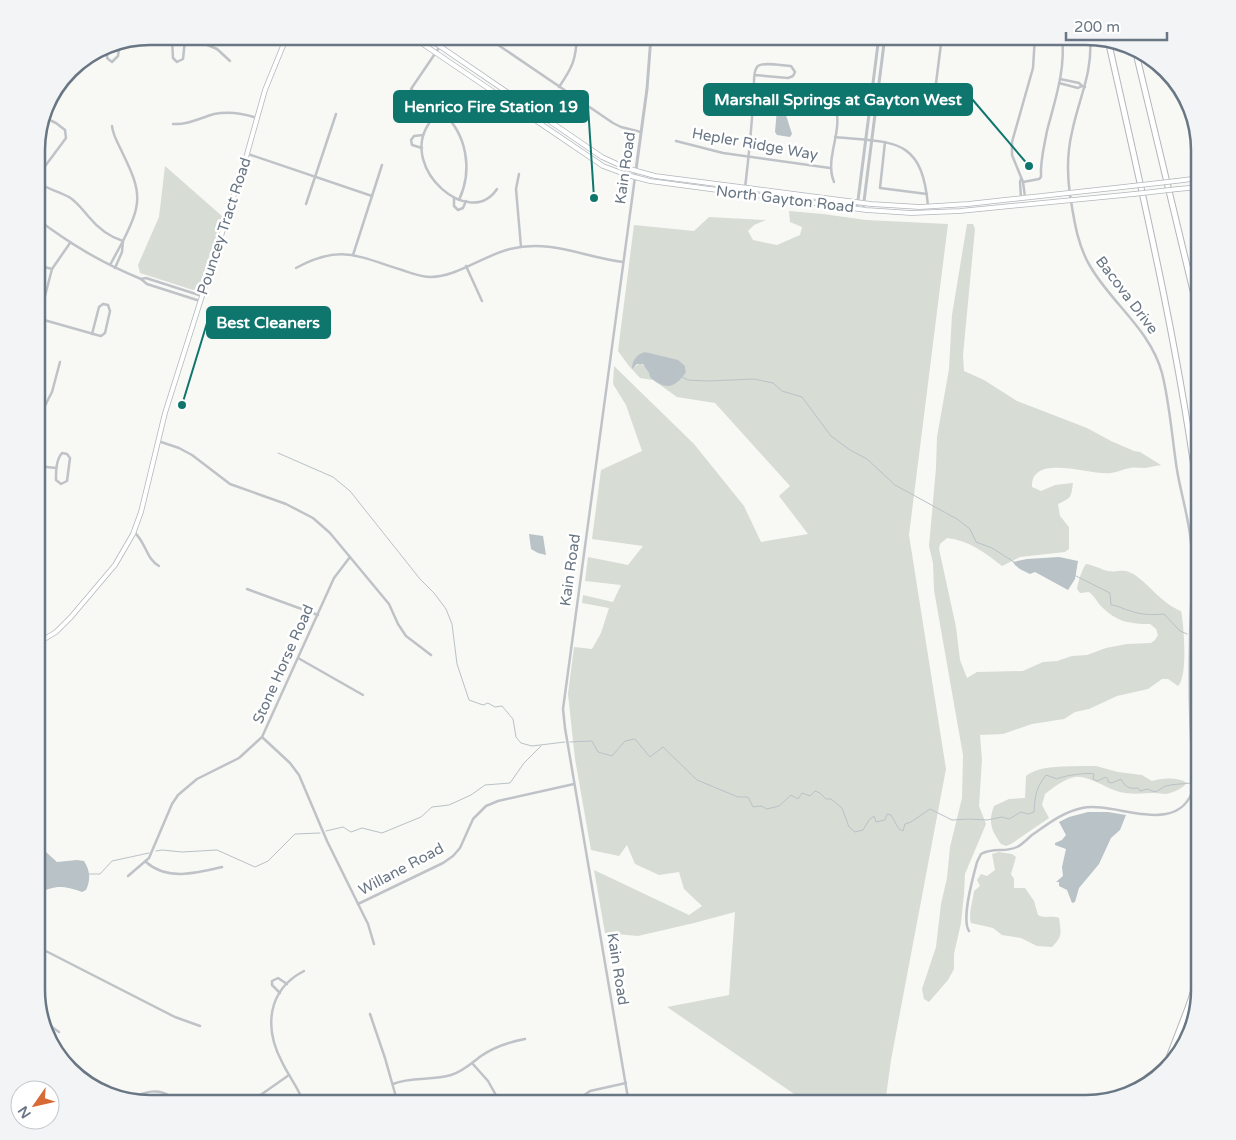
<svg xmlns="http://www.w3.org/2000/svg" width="1236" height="1140" viewBox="0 0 1236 1140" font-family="'Varela Round',sans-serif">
  <rect width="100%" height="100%" fill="#f8f8f5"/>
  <!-- green -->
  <g fill="#d7dcd5" fill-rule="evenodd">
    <polygon points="165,166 223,217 198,289 193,290 140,273 138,265 159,217"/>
    <path d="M789 211 823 214 866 220 948 224 909 535 946 769 891 1060 885 1104H809L667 1007 729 995 735 912 694 923 638 936 605 933 594 870 689 915 702 906 684 889 679 872 659 875 635 864 627 845 619 856 591 850 575 759 568 694 574 647 592 649 601 633 609 608 582 603 583 595 613 602 621 585 585 581 588 557 628 565 643 546 592 539 601 470 642 451 626 405 613 384 614 366 694 444 744 506 761 542 808 534 779 496 790 486 715 403 677 397 653 380 640 378 629 366 618 351 634 225 694 231 709 217 766 220 754 225 748 231 753 240 777 245 800 235 802 227 790 222ZM645 352 685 366 686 372 649 373 646 367 640 363 633 368Z"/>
    <path d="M967 224H973L975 229 963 355 964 371 984 380 1017 401 1087 428 1111 441 1134 451 1140 452 1161 465C1156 466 1150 467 1145 468 1140 468 1135 467 1130 468 1124 469 1118 472 1111 473 1091 476 1031 452 1032 487L1041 491 1055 485 1073 483C1071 498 1071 498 1058 504L1060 516 1069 527V549L1065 552 1020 557 1002 566C986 553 968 540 947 538L940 544 939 549 956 627 960 660 967 678 977 672 1023 671 1043 662 1057 661 1072 656 1087 655 1106 648 1127 644 1151 643 1155 640 1158 635 1156 629 1150 624C1130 624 1117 622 1102 607 1097 603 1095 596 1089 592L1080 593 1077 589C1078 582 1082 569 1086 564 1094 565 1102 570 1108 571 1119 573 1122 567 1135 575 1151 586 1161 603 1181 611 1184 625 1188 677 1178 686L1168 679H1162L1148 689 1117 696 1089 709 1075 712 1064 719 1032 724 1003 734 980 735 982 760 979 806 986 824 965 874 964 894 961 923 954 954V969L948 980 929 1002 924 999 922 989 936 947 941 904 947 878 950 847 962 798 963 755 934 590 933 563 929 546 936 468 937 437 949 369 952 315Z"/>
    <path d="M1080 766H1096L1118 772 1142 775 1152 781C1162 778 1178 777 1187 783 1182 788 1177 791 1170 793 1164 795 1161 793 1155 793 1144 793 1132 795 1120 792 1107 789 1088 775 1075 777 1064 779 1054 787 1045 794L1042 805 1049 818 1011 844 1006 846 1001 844C991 830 988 822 994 806L1009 799 1025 798 1026 776C1040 765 1063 767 1080 766Z"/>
    <path d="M999 852 1012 854 1016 857 1011 874 1014 879V888H1025L1034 901 1038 915C1044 919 1052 915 1059 918 1061 933 1063 936 1052 947L1037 946 1021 938 1002 935 993 928 971 923C968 914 973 901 974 891L980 886 977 880 981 874 987 876 995 870 992 854Z"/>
  </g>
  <!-- water -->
  <g fill="#b9c2c7">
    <polygon points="781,106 785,112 792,134 790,137 777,135 775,132 777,109"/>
    <path d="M645 352 678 360 685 366 686 372C675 388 666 391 650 377L649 373 643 364H637L632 369C632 360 637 354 645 352Z"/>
    <polygon points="529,534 543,536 546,555 538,553 531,549"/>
    <path d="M1059 557 1078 561 1075 579 1068 590 1035 572 1030 574C1024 571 1016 568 1013 562L1027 559Z"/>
    <polygon points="1088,812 1108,812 1126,815 1120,830 1111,838 1099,864 1079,888 1075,902 1072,903 1067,890 1059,886 1059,882 1056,882 1063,876 1062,867 1066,849 1055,845 1055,843 1062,840 1066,835 1059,822 1069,817"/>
    <path d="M36 843 57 862 77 860 84 861C90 870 91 880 86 890L82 892C62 885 56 885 36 894V889L41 887 39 885 36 886V878L40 876 36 871Z"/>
  </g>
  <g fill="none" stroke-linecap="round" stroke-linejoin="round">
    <!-- stream -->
    <g stroke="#b9c2c7" stroke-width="1">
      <polyline points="682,377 688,380 708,381 754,379 773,383 782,391 802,397 831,436 850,450 867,459 895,485 957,519 970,529 976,542 992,548 1014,562"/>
      <polyline points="278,453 333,477 350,491 420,579 434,593 446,609 452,624 457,664 469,700 483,705 488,703 495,707 502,706 513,719 516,737 521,743 532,746 565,742"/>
      <path d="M1074 575 1110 593 1111 605C1120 606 1122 609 1131 611 1141 615 1153 615 1164 614L1180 631 1187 634"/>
      <polyline points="1193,636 1194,637 1200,731"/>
      <path d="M570 742 592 741 598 752 612 756 625 741 635 739 650 757 663 747 697 780 738 797H748L753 807 761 806 767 809 779 806 791 795 798 799 802 793 810 796 815 791 820 793 826 799H831L842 808 849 827 855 832 863 830 869 820 874 816 876 822 885 820 887 814 891 815 899 829 903 831 905 824 911 822 930 809 952 820 969 819 987 820 1002 817 1009 819 1021 812 1028 814 1034 812C1035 795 1036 788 1046 775L1057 779C1061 776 1089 772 1094 774L1093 779 1097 781 1106 777 1108 779V782L1112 783 1121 779C1125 787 1129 789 1138 788L1140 791 1148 789C1157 795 1158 789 1166 786 1173 784 1183 784 1191 783"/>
      <polyline points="1196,782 1200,781"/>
      <polyline points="326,831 343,827 351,832 362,828 382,833 421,817 432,807 449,805 471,795 485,785 510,783 524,763 541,746"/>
      <polyline points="156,851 162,850 182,852 217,850 255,867 268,861 295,834 320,833"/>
      <polyline points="89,874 100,874 112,861 149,853"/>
    </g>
    <defs>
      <g id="secondary">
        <polyline points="411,36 603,166 627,175 650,181 866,210 911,213 960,211 1134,194"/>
        <polyline points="425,36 602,157 626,168 655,176 871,204 920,207 968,204 1132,186"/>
        <polyline points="1176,181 1200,178"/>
        <polyline points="1178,189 1200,187"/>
        <polyline points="36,644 56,632 71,617 115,565 133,534 141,512 165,413 247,154 265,90 287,36"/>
      </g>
      <g id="motorway">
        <path d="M1108 40C1143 196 1180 352 1200 511"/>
        <polyline points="1135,49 1200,320"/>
        <polyline points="1163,1073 1188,1008 1200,972"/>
      </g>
    </defs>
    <!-- secondary casing -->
    <use href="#secondary" stroke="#b2b7bc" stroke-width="5.5"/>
    <!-- motorway casing -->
    <use href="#motorway" stroke="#b3b6ba" stroke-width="7"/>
    <!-- minor -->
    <g stroke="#bfc3c7" stroke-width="2.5">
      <path d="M447 36 411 89C421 97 433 103 442 112 467 134 473 170 459 200"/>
      <polyline points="485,36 613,123 621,127 641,132"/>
      <polyline points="130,40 200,42 217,49 230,61"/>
      <polyline points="172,40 173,58 177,62 183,59 185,40"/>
      <polyline points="108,45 107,58 112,62 118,56 120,42"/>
      <polyline points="1060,79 1079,83 1082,86 1085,87"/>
      <polyline points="1173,79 1178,97 1194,118"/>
      <polyline points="936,83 942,36"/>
      <polyline points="1059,83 1078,88 1082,86"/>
      <path d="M559 87C572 68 576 60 577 36"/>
      <path d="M441 111C437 115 431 119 428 125 400 169 470 230 497 189"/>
      <path d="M173 124C188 125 200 118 214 114 229 111 242 113 257 118"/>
      <path d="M835 137C893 143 922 136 928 206"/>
      <polyline points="676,141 723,153 830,168"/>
      <polyline points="885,142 880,188 927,194"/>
      <polyline points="422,148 412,145 411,140 414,136 423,135"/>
      <polyline points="248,154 372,196"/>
      <polyline points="519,174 516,189 521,247"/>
      <polyline points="37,177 66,138 65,130 56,123 43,117"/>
      <polyline points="1021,179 1020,182 1021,198"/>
      <path d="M37 182C47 189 58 191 69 197 77 202 82 209 88 216 97 227 110 237 123 241 142 203 142 193 123 154 119 145 113 136 112 126"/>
      <path d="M834 182C824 158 844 131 835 106"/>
      <path d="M1023 182 1039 179 1041 177C1040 161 1044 147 1047 131 1055 100 1066 69 1062 36"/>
      <polyline points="1023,182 1012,155 1012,142 1033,68 1035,36"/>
      <polyline points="1023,182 1025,197"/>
      <path d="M745 188C749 155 752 123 754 90 754 84 753 72 757 67 761 61 784 66 791 66L795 72 793 76 788 78 755 75"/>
      <polyline points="454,198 454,206 458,210 463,208 466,201"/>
      <polyline points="306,204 336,114"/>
      <path d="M37 219C72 245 100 262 141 279L146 278 202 296"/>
      <polyline points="353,255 382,165"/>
      <polyline points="37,265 52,269"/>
      <polyline points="110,265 123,241 122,252 115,268"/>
      <polyline points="466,266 482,301"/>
      <path d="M296 268C340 244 357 256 402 270 411 273 421 277 431 277 456 277 485 255 510 249 551 239 583 257 623 262"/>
      <polyline points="141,279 147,284 200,301"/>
      <polyline points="37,318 97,335 101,336 105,333 110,311 108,305 103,304 99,307 92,334"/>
      <polyline points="39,319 52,269 70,243"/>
      <polyline points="37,421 52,392 60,362"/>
      <polyline points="158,441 179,448 192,455 230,484 286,504 313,518 330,533 389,604 398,624 406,636 431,655"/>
      <path d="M62 453 67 454 70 458 67 481 61 484 56 480C56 471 56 460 62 453Z"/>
      <polyline points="37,466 56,468"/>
      <path d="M134 532C146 542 146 559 159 566"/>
      <polyline points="247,589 318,615"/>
      <polyline points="298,658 363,695"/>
      <polyline points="262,737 290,763 299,775 327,841 368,924 374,944"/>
      <path d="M146 862C167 881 197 873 222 867"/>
      <polyline points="128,876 149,858 172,804 178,795 197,779 239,758 262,737 334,578 350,557"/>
      <polyline points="358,904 443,863 453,856 460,848 473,819 486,806 498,801 574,784"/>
      <path d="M969 931C961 919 973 877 977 862L981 854C994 847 1005 853 1017 847 1023 844 1027 839 1032 835 1048 824 1063 812 1082 808 1117 801 1179 839 1194 787 1190 738 1189 690 1190 642 1190 609 1194 576 1191 543 1189 519 1181 494 1177 470 1172 438 1170 405 1162 373 1150 329 1112 304 1090 266 1077 244 1074 219 1070 195 1067 174 1067 153 1072 132 1079 97 1093 74 1090 36"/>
      <polyline points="36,946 175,1017 200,1026"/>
      <polyline points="280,993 272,985 272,981 278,978 287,984"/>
      <polyline points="370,1014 385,1058 398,1104"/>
      <polyline points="43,1025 52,1027 59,1032"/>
      <polyline points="472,1063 488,1081 501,1104"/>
      <path d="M393 1084C411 1076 432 1081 451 1075 462 1072 472 1063 481 1056 494 1047 509 1042 525 1039"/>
      <path d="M126 1099C141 1094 157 1086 171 1097"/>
      <polyline points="243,1104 262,1094 289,1075"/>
      <path d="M304 1104C299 1088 289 1077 282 1062 264 1028 267 990 304 971"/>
      <polyline points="572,1104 590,1091 626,1083"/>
      <polyline points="629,1104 565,728 563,709 635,177"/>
    </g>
    <!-- tertiary -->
    <g stroke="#bfc3c7" stroke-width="3">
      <polyline points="635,177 647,89 651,36"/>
      <polyline points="857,208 879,36"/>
      <polyline points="863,209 885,36"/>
    </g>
    <!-- secondary -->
    <use href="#secondary" stroke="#fff" stroke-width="4"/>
    <!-- motorway -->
    <use href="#motorway" stroke="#fff" stroke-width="5"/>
    <defs>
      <g id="secondary-bridge">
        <polyline points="1132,186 1176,181"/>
        <polyline points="1134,194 1178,189"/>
      </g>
    </defs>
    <!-- secondary-bridge casing -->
    <use href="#secondary-bridge" stroke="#b2b7bc" stroke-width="5.5" stroke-linecap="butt"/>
    <!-- secondary-bridge -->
    <use href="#secondary-bridge" stroke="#fff" stroke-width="4"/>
  </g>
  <g text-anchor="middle" stroke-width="5" stroke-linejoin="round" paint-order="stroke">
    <!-- street labels -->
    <g font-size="15" fill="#697684" stroke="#fff">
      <text transform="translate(755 144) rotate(10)" y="5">Hepler Ridge Way</text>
      <text transform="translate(625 168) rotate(-82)" y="5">Kain Road</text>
      <text transform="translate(785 199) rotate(7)" y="5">North Gayton Road</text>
      <text transform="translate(224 226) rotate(-72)" y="5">Pouncey Tract Road</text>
      <text transform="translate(1127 295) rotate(53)" y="5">Bacova Drive</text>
      <text transform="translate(570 570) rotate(-82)" y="5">Kain Road</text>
      <text transform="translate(283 664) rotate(-66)" y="5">Stone Horse Road</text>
      <text transform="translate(401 869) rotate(-28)" y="5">Willane Road</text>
      <text transform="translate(618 969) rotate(81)" y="5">Kain Road</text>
    </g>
  </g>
  <!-- crop -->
  <path d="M0 0H1236V1140H0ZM150 45H1086A105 105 0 0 1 1191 150V990A105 105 0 0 1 1086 1095H150A105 105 0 0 1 45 990V150A105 105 0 0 1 150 45Z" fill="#f3f4f5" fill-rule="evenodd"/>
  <path fill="none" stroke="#697684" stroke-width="2.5" d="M150 45H1086A105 105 0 0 1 1191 150V990A105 105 0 0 1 1086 1095H150A105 105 0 0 1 45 990V150A105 105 0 0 1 150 45Z"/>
  <!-- callouts -->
  <path fill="none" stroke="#0f766e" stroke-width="2" d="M1029 166L972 99M594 198L588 106M182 405L207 323"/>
  <g fill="#0f766e" stroke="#fff" stroke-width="2">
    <circle cx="1029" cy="166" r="5"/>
    <circle cx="594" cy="198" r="5"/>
    <circle cx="182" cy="405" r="5"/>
  </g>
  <g fill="#0f766e" stroke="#0f766e" stroke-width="2">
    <rect x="704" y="84" width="268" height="31" rx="5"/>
    <rect x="394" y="91" width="194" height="31" rx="5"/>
    <rect x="207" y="307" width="123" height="31" rx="5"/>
  </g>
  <g font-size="16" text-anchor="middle" font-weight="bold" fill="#fff">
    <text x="838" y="105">Marshall Springs at Gayton West</text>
    <text x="491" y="112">Henrico Fire Station 19</text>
    <text x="268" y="328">Best Cleaners</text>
  </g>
  <!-- north arrow -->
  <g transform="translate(35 1105) rotate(236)"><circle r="24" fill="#ffffff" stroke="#c3c8ce"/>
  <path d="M0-4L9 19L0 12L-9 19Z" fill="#d76a36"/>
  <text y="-8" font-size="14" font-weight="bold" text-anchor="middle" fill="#697684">N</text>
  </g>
  <!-- scale -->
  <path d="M1066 32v8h101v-8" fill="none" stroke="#697684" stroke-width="2.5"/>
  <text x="1074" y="32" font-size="15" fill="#697684" stroke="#ffffff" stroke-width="4" paint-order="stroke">200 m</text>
</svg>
